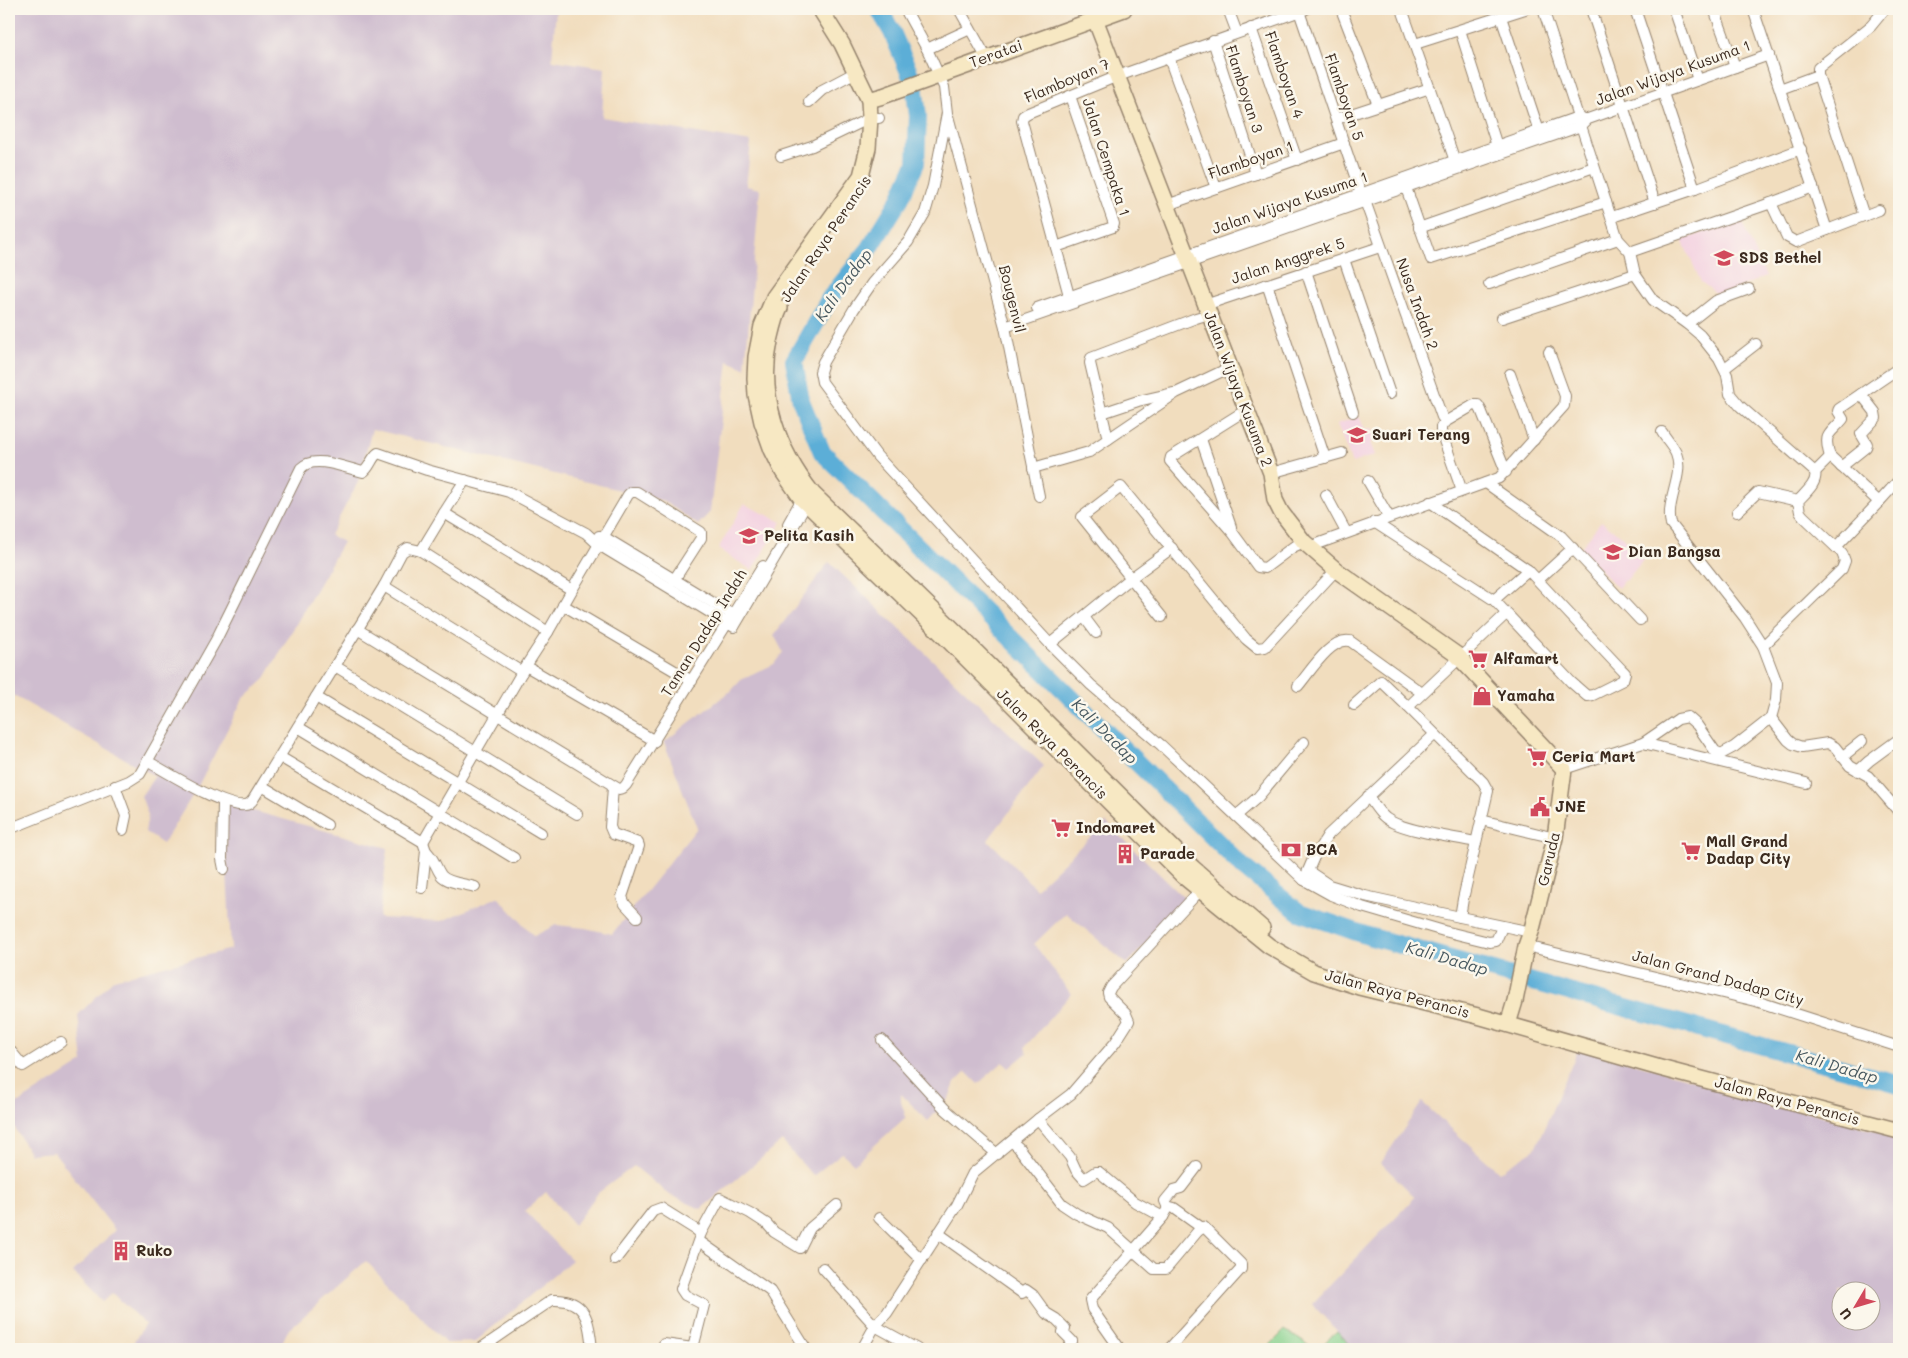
<svg xmlns="http://www.w3.org/2000/svg" width="1908" height="1358" viewBox="0 0 1908 1358" font-family="Mali,sans-serif">
  <rect width="100%" height="100%" fill="#fbf7ec"/>
  <filter id="ink" filterUnits="userSpaceOnUse"><feTurbulence type="fractalNoise" baseFrequency=".02" numOctaves="2"/><feDisplacementMap in="SourceGraphic" scale="10" xChannelSelector="R" yChannelSelector="G"/><feConvolveMatrix kernelMatrix="1 2 1 2 8 2 1 2 1" color-interpolation-filters="sRGB"/></filter>
  <filter id="wash" filterUnits="userSpaceOnUse"><feTurbulence type="fractalNoise" baseFrequency=".0096" numOctaves="4" result="noise"/><feDisplacementMap in="SourceGraphic" scale="20" xChannelSelector="R" yChannelSelector="G"/><feGaussianBlur stdDeviation="1.12" result="paint"/><feColorMatrix in="noise" values="0 0 0 0 0 0 0 0 0 0 0 0 0 0 0 0 0 1.4 0 .05"/><feComposite in="paint" operator="in"/></filter>
  <g filter="url(#wash)">
    <rect width="100%" height="100%" fill="#f1ddbe"/>
    <!-- built -->
    <g fill="#f3cfe0">
      <polygon points="1741,220 1766,276 1720,296 1701,282 1682,240"/>
      <polygon points="1359,416 1365,430 1371,428 1376,440 1370,443 1375,455 1352,463 1337,424"/>
      <polygon points="744,504 782,522 752,570 718,549"/>
      <polygon points="1601,521 1647,555 1626,581 1624,580 1618,588 1580,549"/>
    </g>
    <!-- industrial -->
    <g fill="#cfbdcf" fill-rule="evenodd">
      <polygon points="9,9 556,9 552,60 605,68 602,117 751,142 746,186 760,189 745,368 728,361 710,512 698,525 664,501 372,429 358,482 330,535 343,542 264,680 243,699 197,788 163,844 145,832 148,815 141,796 155,776 9,693"/>
      <polygon points="829,562 1044,766 988,840 1036,889 1106,822 1186,900 1127,964 1066,913 1034,944 1071,994 1025,1047 1027,1053 1009,1068 1003,1062 978,1084 966,1072 955,1083 949,1098 928,1121 901,1094 901,1102 906,1117 854,1164 842,1153 813,1176 782,1141 701,1209 670,1195 634,1166 598,1193 574,1225 546,1192 525,1211 572,1260 475,1342 446,1343 366,1261 288,1330 280,1347 276,1349 130,1349 130,1348 145,1324 112,1293 102,1302 73,1272 115,1230 54,1152 30,1154 9,1118 9,1109 83,1062 78,1015 114,979 231,949 226,853 228,804 388,848 379,918 442,921 498,897 534,936 556,925 585,928 612,934 697,828 664,742 732,690 741,680 774,664 783,652 774,635"/>
      <path d="M1579 1048 1899 1137V1349H1354L1312 1304 1415 1197 1381 1163 1422 1102 1499 1172 1535 1149ZM1840 1290H1870V1320H1840Z"/>
    </g>
    <!-- green -->
    <g fill="#87d18d" stroke="#617e56">
      <polygon points="1285,1330 1314,1349 1266,1349"/>
      <polygon points="1337,1331 1354,1349 1318,1349"/>
    </g>
    <g fill="none" stroke-linecap="round" stroke-linejoin="round">
      <!-- river -->
      <polyline stroke="#5caed7" stroke-width="18" points="879,9 892,32 914,84 918,116 916,163 900,199 870,248 830,298 794,361 801,401 822,452 1243,867 1299,912 1368,936 1899,1084"/>
    </g>
  </g>
  <g filter="url(#ink)">
    <g fill="none" stroke-linecap="round" stroke-linejoin="round">
      <defs>
        <g id="street">
          <polyline points="905,9 927,49 944,87 947,113 933,186 925,213 908,242 872,283 854,309 823,362 820,372 822,382 877,456 1050,644 1091,685 1161,745 1304,880 1331,895 1362,907 1444,931 1489,942 1496,941 1502,927"/>
          <polyline points="959,9 986,57"/>
          <polyline points="1228,9 1237,33"/>
          <polyline points="1341,9 1378,105"/>
          <polyline points="1402,9 1455,161"/>
          <path d="M1543 9 1618 239 1630 252 1635 274 1653 300 1687 324 1700 335 1719 359 1727 375 1730 394 1740 406 1815 472C1818 483 1805 493 1798 501L1800 512 1803 516 1842 553 1845 561 1842 569 1763 646"/>
          <polyline points="1591,9 1655,203"/>
          <polyline points="1635,9 1695,189"/>
          <polyline points="1674,9 1698,80"/>
          <polyline points="1714,9 1735,67"/>
          <polyline points="1753,9 1827,230"/>
          <polyline points="1299,11 1361,194"/>
          <polyline points="1501,17 1539,131"/>
          <polyline points="1251,28 1297,160"/>
          <polyline points="1460,30 1497,146"/>
          <polyline points="1213,41 1256,174"/>
          <polyline points="1415,44 1525,9"/>
          <polyline points="927,49 970,29"/>
          <polyline points="1169,58 1216,188"/>
          <polyline points="1818,75 1818,68 1871,26 1885,9"/>
          <polyline points="1780,89 1818,75 1864,216"/>
          <polyline points="809,102 822,90 856,72"/>
          <polyline points="948,116 1005,327 1039,496"/>
          <polyline points="1336,119 1430,88"/>
          <polyline points="781,156 812,146 870,118 879,118"/>
          <polyline points="1404,182 1431,259 1606,202"/>
          <polyline points="1365,201 1442,417"/>
          <polyline points="1771,203 1813,187"/>
          <polyline points="1167,205 1344,143"/>
          <polyline points="1612,217 1695,189 1801,149"/>
          <polyline points="1419,228 1594,167"/>
          <polyline points="1056,247 1113,227 1114,224 1070,96"/>
          <polyline points="1630,252 1771,203 1787,237 1796,242 1879,210"/>
          <polyline points="1344,259 1390,394"/>
          <polyline points="1306,271 1353,412"/>
          <polyline points="1267,284 1325,458"/>
          <polyline points="1489,284 1618,239"/>
          <polyline points="1071,303 1022,121 1023,116 1028,113 1118,76 1306,9"/>
          <polyline points="1205,305 1380,247"/>
          <polyline points="1037,308 1578,117 1585,119"/>
          <polyline points="1502,318 1635,274"/>
          <polyline points="1687,324 1716,301 1749,289"/>
          <polyline points="1005,327 1581,126 1588,119 1769,55"/>
          <polyline points="1725,368 1756,344"/>
          <polyline points="1510,374 1534,440"/>
          <polyline points="1246,410 1171,457 1170,461 1233,533 1258,567 1265,568 1293,547 1304,542"/>
          <polyline points="1102,413 1138,401 1173,393"/>
          <polyline points="1108,439 1090,363 1091,358 1196,318 1209,314"/>
          <polyline points="1201,439 1231,527"/>
          <path d="M1830 457C1823 432 1829 436 1843 419L1838 411 1839 409 1899 368"/>
          <polyline points="1841,467 1866,447 1867,444 1861,434 1876,418 1875,412 1861,394"/>
          <polyline points="1033,468 1089,452 1176,393 1229,368"/>
          <polyline points="1815,472 1828,459 1831,457 1879,502 1899,480"/>
          <polyline points="1271,473 1342,453"/>
          <polyline points="1368,481 1389,517"/>
          <polyline points="1486,483 1561,536 1640,620"/>
          <polyline points="1462,491 1441,432 1441,427 1445,422 1474,405 1478,405 1481,410 1506,472"/>
          <polyline points="1326,495 1346,532"/>
          <polyline points="1430,502 1528,570"/>
          <polyline points="1737,512 1758,492 1798,501"/>
          <polyline points="444,513 465,480"/>
          <polyline points="1374,522 1494,600"/>
          <polyline points="788,524 804,495"/>
          <polyline points="599,536 604,537 738,618"/>
          <polyline points="1309,547 1499,478 1564,406 1565,396 1549,352"/>
          <polyline points="1836,547 1879,502"/>
          <polygon points="1528,570 1622,670 1625,673 1623,680 1593,695 1587,696 1571,682 1494,600"/>
          <polyline points="1538,580 1573,548"/>
          <polyline points="384,586 522,672"/>
          <polyline points="572,590 548,632 421,551 444,513 572,590 628,495 631,492 637,492 701,532 701,538 674,580"/>
          <polyline points="563,605 692,681"/>
          <polyline points="1506,614 1408,707 1483,782 1488,791 1463,899 1460,917 1531,932"/>
          <polyline points="1084,617 1096,633"/>
          <polyline points="1162,617 1082,517 1121,487 1246,639 1257,648 1265,647 1336,570"/>
          <polyline points="357,629 619,789 623,788 626,785 763,566"/>
          <polyline points="1050,644 1131,578 1172,548"/>
          <polyline points="335,666 577,814"/>
          <polyline points="526,666 655,741"/>
          <path d="M1298 686C1310 672 1331 637 1350 641L1422 693"/>
          <polyline points="316,697 541,833"/>
          <polyline points="1354,705 1381,681 1408,707"/>
          <polyline points="1771,718 1788,740 1793,744 1802,747 1828,743 1835,747 1850,766 1868,776 1899,812"/>
          <polyline points="298,727 514,858"/>
          <path d="M1643 743 1678 719 1688 717 1697 725 1715 751 1721 754 1734 747 1771 718 1776 700 1777 683 1763 646 1745 618 1671 524C1665 501 1685 475 1676 453 1673 446 1666 439 1662 432"/>
          <polyline points="280,757 423,842 426,851 422,888"/>
          <polyline points="1842,757 1862,741"/>
          <path d="M147 761C167 772 226 809 245 805 250 805 252 801 254 798L384 586 402 552 408 548 421 551"/>
          <polyline points="1564,769 1643,743 1806,783"/>
          <polyline points="1858,771 1869,761 1899,739"/>
          <polyline points="115,786 126,816 123,830"/>
          <polyline points="262,786 327,825"/>
          <polyline points="613,787 610,827 613,834 638,843 639,846 622,897 625,904 637,917"/>
          <path d="M1368 796C1375 806 1381 817 1392 822 1411 832 1453 837 1476 842"/>
          <polyline points="223,802 222,859 224,869"/>
          <polyline points="1236,816 1258,797 1304,742"/>
          <polyline points="1481,820 1555,838"/>
          <path d="M9 829 129 781 140 774 216 640 301 468C314 454 346 468 363 472 370 468 371 458 378 453L381 454 427 470 509 492 586 533 599 545 734 627 810 498"/>
          <polyline points="423,842 522,672 548,632"/>
          <path d="M426 851C434 858 435 866 441 875 447 883 466 884 475 887"/>
          <polyline points="1308,871 1329,885 1365,896 1460,917"/>
          <polyline points="1304,880 1314,857 1328,835 1434,735"/>
          <polyline points="1526,946 1756,1001 1899,1047"/>
          <polyline points="882,1040 945,1109 997,1154"/>
          <polyline points="9,1049 23,1066 61,1042"/>
          <polyline points="1038,1119 1070,1157 1076,1170 1084,1179 1095,1172 1099,1172 1135,1202 1163,1217"/>
          <polyline points="1012,1142 1018,1147 1062,1204 1077,1214 1108,1228 1154,1269 1166,1269 1198,1231 1204,1227 1241,1264 1241,1269 1169,1349"/>
          <polyline points="1167,1206 1174,1208 1202,1228"/>
          <polyline points="879,1218 922,1260"/>
          <polyline points="938,1233 1022,1293 1026,1290 1033,1295 1046,1313 1056,1319 1065,1328 1063,1332 1072,1341 1068,1349"/>
          <polyline points="699,1241 770,1291 806,1349"/>
          <polyline points="615,1260 653,1211 661,1208 701,1233"/>
          <polyline points="823,1268 875,1326 917,1349"/>
          <path d="M480 1349 552 1300C587 1298 589 1322 592 1349"/>
          <polyline points="661,1349 664,1344 693,1348 704,1305 685,1295 681,1289 701,1233 720,1198 750,1213 767,1224 774,1232 800,1248 810,1228 837,1205"/>
          <polyline points="862,1349 875,1326 887,1313 957,1205 973,1173 1038,1119 1071,1094 1115,1043 1129,1021 1126,1014 1109,997 1108,993 1111,987 1204,886"/>
          <polyline points="1120,1349 1092,1309 1090,1300 1163,1217 1168,1208 1165,1201 1174,1190 1181,1188 1197,1167"/>
        </g>
        <g id="secondary">
          <polyline points="820,9 842,44 869,100 870,118 868,148 861,176 774,297 762,326 756,357 755,378 756,395 762,422 772,450 783,472 801,498 940,632 1183,876 1269,946 1314,972 1359,987 1478,1016 1660,1068 1899,1131"/>
          <polyline points="1095,19 1271,473 1275,500 1281,512 1304,542 1336,570 1457,655 1564,769 1555,838 1532,929 1526,946 1515,1001 1508,1024"/>
          <polyline points="869,100 883,96 1124,9"/>
          <path d="M780 308C775 318 773 329 770 341 758 396 778 450 813 494L961 637 1193 868 1262 928"/>
        </g>
      </defs>
      <!-- street casing -->
      <use href="#street" stroke="#96846e" stroke-width="12"/>
      <!-- secondary casing -->
      <use href="#secondary" stroke="#96846e" stroke-width="18"/>
      <!-- street -->
      <use href="#street" stroke="#fff" stroke-width="10"/>
      <!-- secondary -->
      <use href="#secondary" stroke="#f7e8c3" stroke-width="15"/>
    </g>
  </g>
  <!-- icons -->
  <defs>
    <symbol id="school-bare" viewBox="-9 -9 18 18"><path d="M0-5L7-2L0 1L-7-2ZM-4 1L0 2.5L4 1V4Q0 6-4 4Z" fill="#d1495b" stroke="#fbf7ec" stroke-width="2.5" paint-order="stroke"/></symbol>
    <symbol id="supermarket-bare" viewBox="-9 -9 18 18"><path d="M-6-5.5h2.5l.6 2H6L4.5 2H-2.5L-4.4-4H-6ZM-1.5 3.2a1.3 1.3 0 1 0 .1 0ZM3 3.2a1.3 1.3 0 1 0 .1 0Z" fill="#d1495b" stroke="#fbf7ec" stroke-width="2.5" paint-order="stroke"/></symbol>
    <symbol id="shop-bare" viewBox="-9 -9 18 18"><path d="M-5-2.5h2.3a2.7 3.5 0 0 1 5.4 0H5L5.5 6h-11ZM-1.5-2.5h3a1.5 2.3 0 0 0-3 0Z" fill="#d1495b" stroke="#fbf7ec" stroke-width="2.5" paint-order="stroke"/></symbol>
    <symbol id="civic-bare" viewBox="-9 -9 18 18"><path d="M-.6-6.5H3V-4.5H.6V-3L4-1V1h2V6H-6V1h2V-1L-.6-3ZM-1.2 2.5V6h2.4V2.5Z" fill="#d1495b" stroke="#fbf7ec" stroke-width="2.5" paint-order="stroke"/></symbol>
    <symbol id="bank-bare" viewBox="-9 -9 18 18"><path d="M-6-4H6V4H-6ZM0-2.3a2.3 2.3 0 1 0 0 4.6a2.3 2.3 0 1 0 0-4.6Z" fill="#d1495b" stroke="#fbf7ec" stroke-width="2.5" paint-order="stroke"/></symbol>
    <symbol id="building-bare" viewBox="-9 -9 18 18"><path d="M-4-6H4V6H1V3H-1V6H-4ZM-2.5-4.3h1.7v1.8h-1.7ZM.8-4.3h1.7v1.8H.8ZM-2.5-1h1.7V.8h-1.7ZM.8-1h1.7V.8H.8Z" fill="#d1495b" stroke="#fbf7ec" stroke-width="2.5" paint-order="stroke"/></symbol>
  </defs>
  <g fill-rule="evenodd">
    <use href="#school-bare" x="1710" y="244" width="28" height="28"/>
    <use href="#school-bare" x="1343" y="421" width="28" height="28"/>
    <use href="#school-bare" x="735" y="522" width="28" height="28"/>
    <use href="#school-bare" x="1599" y="538" width="28" height="28"/>
    <use href="#supermarket-bare" x="1464" y="645" width="28" height="28"/>
    <use href="#shop-bare" x="1468" y="682" width="28" height="28"/>
    <use href="#supermarket-bare" x="1523" y="743" width="28" height="28"/>
    <use href="#civic-bare" x="1526" y="793" width="28" height="28"/>
    <use href="#supermarket-bare" x="1047" y="814" width="28" height="28"/>
    <use href="#bank-bare" x="1277" y="836" width="28" height="28"/>
    <use href="#supermarket-bare" x="1677" y="837" width="28" height="28"/>
    <use href="#building-bare" x="1111" y="840" width="28" height="28"/>
    <use href="#building-bare" x="107" y="1237" width="28" height="28"/>
  </g>
  <g text-anchor="middle" stroke-width="5" stroke-linejoin="round" paint-order="stroke">
    <!-- street labels -->
    <g font-size="15" fill="#3b2a1e" stroke="#fbf7ec">
      <text transform="translate(996 54) rotate(-20)" y="5">Teratai</text>
      <text transform="translate(1673 73) rotate(-20)" y="5">Jalan Wijaya Kusuma 1</text>
      <text transform="translate(1284 75) rotate(71)" y="5">Flamboyan 4</text>
      <text transform="translate(1067 81) rotate(-23)" y="5">Flamboyan 7</text>
      <text transform="translate(1244 89) rotate(72)" y="5">Flamboyan 3</text>
      <text transform="translate(1344 97) rotate(71)" y="5">Flamboyan 5</text>
      <text transform="translate(1106 157) rotate(72)" y="5">Jalan Cempaka 1</text>
      <text transform="translate(1251 160) rotate(-19)" y="5">Flamboyan 1</text>
      <text transform="translate(1290 203) rotate(-19)" y="5">Jalan Wijaya Kusuma 1</text>
      <text transform="translate(826 239) rotate(-56)" y="5">Jalan Raya Perancis</text>
      <text transform="translate(1288 261) rotate(-18)" y="5">Jalan Anggrek 5</text>
      <text transform="translate(1012 299) rotate(76)" y="5">Bougenvil</text>
      <text transform="translate(1417 304) rotate(70)" y="5">Nusa Indah 2</text>
      <text transform="translate(1238 389) rotate(69)" y="5">Jalan Wijaya Kusuma 2</text>
      <text transform="translate(704 633) rotate(-58)" y="5">Taman Dadap Indah</text>
      <text transform="translate(1052 744) rotate(45)" y="5">Jalan Raya Perancis</text>
      <text transform="translate(1549 859) rotate(-77)" y="5">Garuda</text>
      <text transform="translate(1718 978) rotate(15)" y="5">Jalan Grand Dadap City</text>
      <text transform="translate(1397 994) rotate(15)" y="5">Jalan Raya Perancis</text>
      <text transform="translate(1787 1101) rotate(15)" y="5">Jalan Raya Perancis</text>
    </g>
    <!-- poi labels -->
    <g font-size="15" font-weight="bold" fill="#3b2a1e" stroke="#fbf7ec" text-anchor="start">
      <text x="1739" y="263">SDS Bethel</text>
      <text x="1372" y="440">Suari Terang</text>
      <text x="764" y="541">Pelita Kasih</text>
      <text x="1628" y="557">Dian Bangsa</text>
      <text x="1493" y="664">Alfamart</text>
      <text x="1497" y="701">Yamaha</text>
      <text x="1552" y="762">Ceria Mart</text>
      <text x="1555" y="812">JNE</text>
      <text x="1076" y="833">Indomaret</text>
      <text x="1706" y="847">Mall Grand<tspan x="1706" dy="17">Dadap City</tspan></text>
      <text x="1306" y="855">BCA</text>
      <text x="1140" y="859">Parade</text>
      <text x="136" y="1256">Ruko</text>
    </g>
    <!-- water labels -->
    <g font-size="16" font-style="italic" fill="#47585f" stroke="#fbf7ec">
      <text transform="translate(843 285) rotate(-54)" y="6">Kali Dadap</text>
      <text transform="translate(1105 731) rotate(45)" y="6">Kali Dadap</text>
      <text transform="translate(1447 958) rotate(16)" y="6">Kali Dadap</text>
      <text transform="translate(1837 1066) rotate(16)" y="6">Kali Dadap</text>
    </g>
  </g>
  <!-- margin -->
  <rect width="1908" height="1358" fill="none" stroke="#fbf7ec" stroke-width="30"/>
  <!-- north arrow -->
  <g transform="translate(1856 1306) rotate(232)"><circle r="24" fill="#fbf7ec" stroke="#aea59a"/>
  <path d="M0-4L9 19L0 12L-9 19Z" fill="#d1495b"/>
  <text y="-8" font-size="14" font-weight="bold" text-anchor="middle" fill="#3b2a1e">U</text>
  </g>
</svg>
